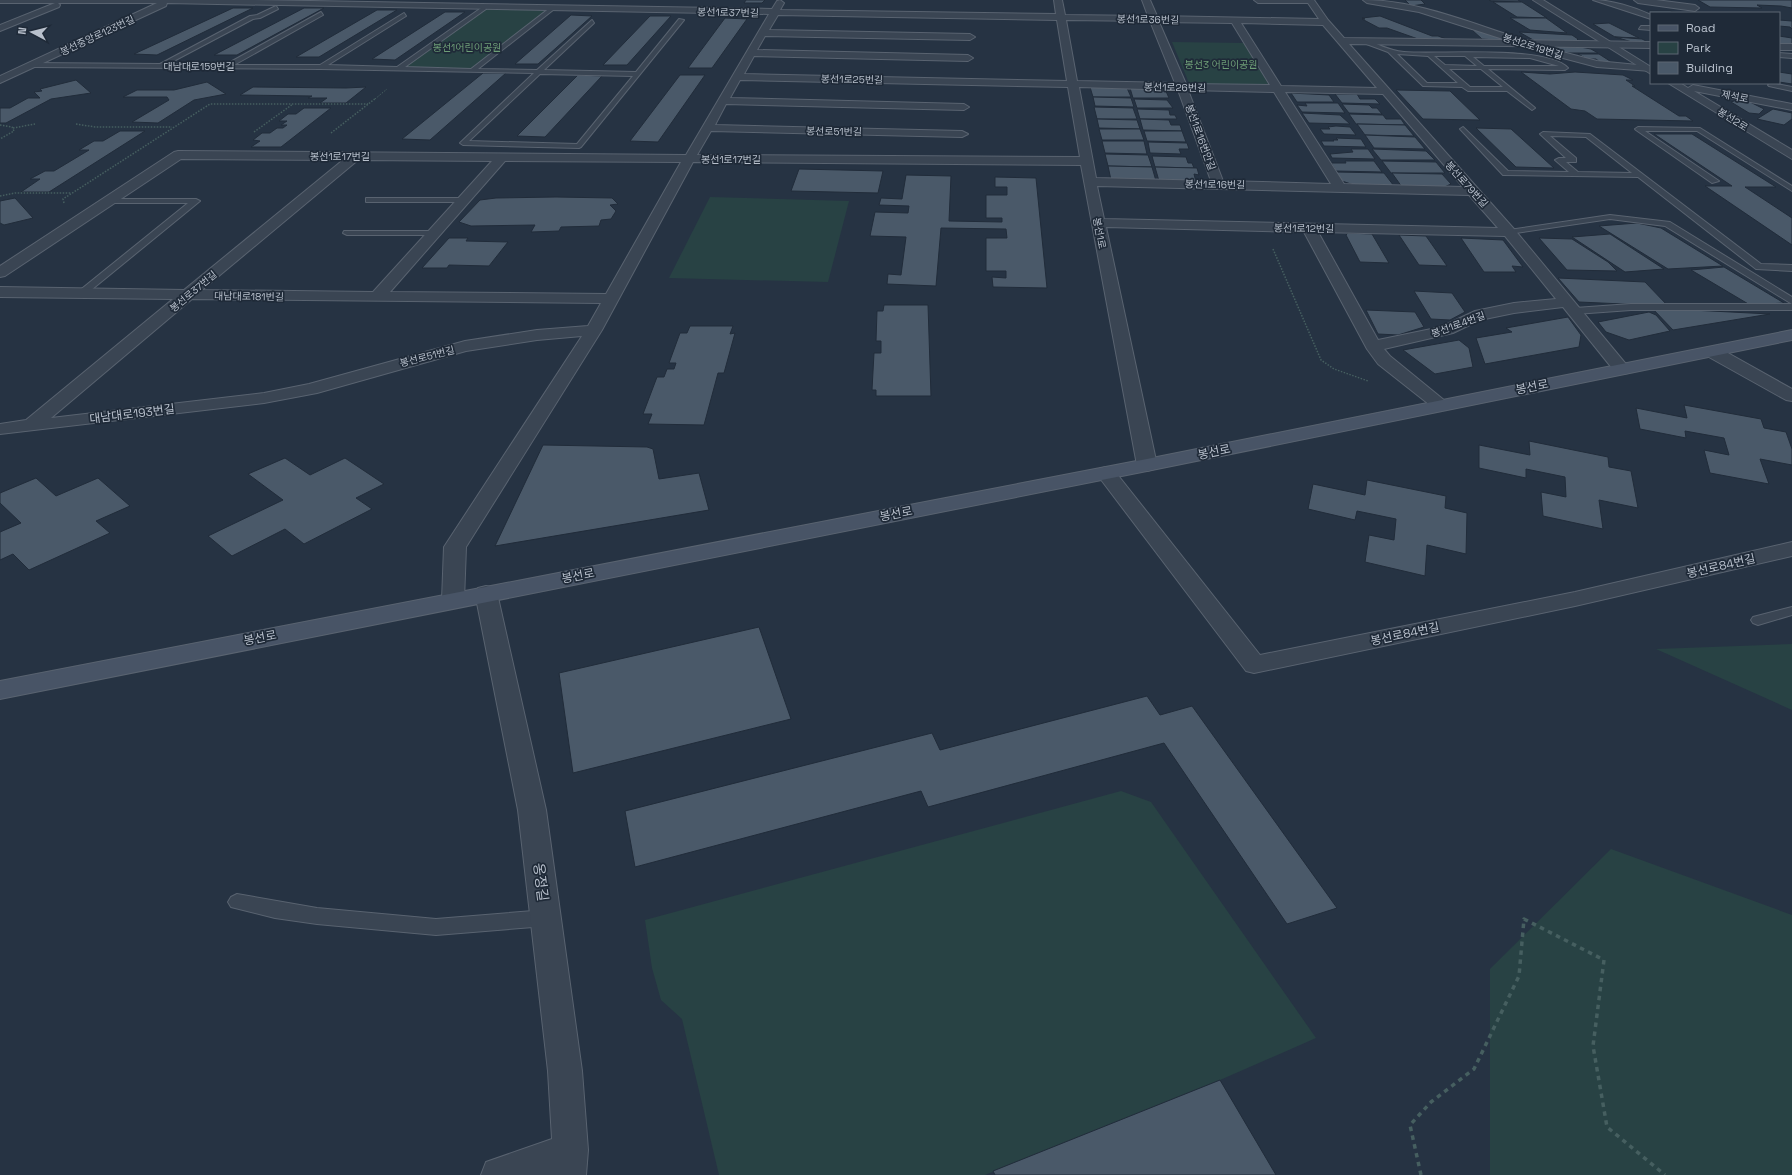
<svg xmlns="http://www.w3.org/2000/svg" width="1792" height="1175" viewBox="0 0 1792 1175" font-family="'Space Grotesk','Noto Sans KR',sans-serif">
  <rect width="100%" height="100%" fill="#263343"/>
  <!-- green -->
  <g fill="#284244">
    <polygon points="484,8 549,11 473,70 398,69"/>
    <polygon points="1172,42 1244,43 1270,87 1196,85 1189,83"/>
    <polygon points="710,197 849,201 828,282 669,278"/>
    <polygon points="1792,644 1792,710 1656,649"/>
    <polygon points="1121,791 1151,802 1316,1038 1220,1080 985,1175 719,1175 682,1019 661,1000 652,968 645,920"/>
    <polygon points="1611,849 1792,915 1792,1175 1490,1175 1490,969"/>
  </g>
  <!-- building -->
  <g fill="#4a5969" stroke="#212c3a">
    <polygon points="746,0 765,0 762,3 744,3"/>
    <polygon points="1405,0 1421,0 1425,4 1411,6"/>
    <polygon points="1489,0 1518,0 1521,2 1491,1"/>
    <polygon points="1698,0 1792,0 1792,8 1781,6 1757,5 1762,8 1710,7"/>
    <polygon points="1493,2 1522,2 1547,18 1517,17"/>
    <polygon points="233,8 253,8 157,55 134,54"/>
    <polygon points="304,8 324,8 237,55 214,55"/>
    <polygon points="377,10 397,10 319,57 296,57"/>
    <polygon points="1648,11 1670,11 1678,13 1651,13"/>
    <polygon points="445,12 465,12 395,60 372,59"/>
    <polygon points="571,15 592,16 538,64 515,64"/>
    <polygon points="650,16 671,16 627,65 603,65"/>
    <polygon points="1380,16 1432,36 1438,36 1449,40 1418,39 1387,28 1379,28 1362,19 1365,19 1362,18"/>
    <polygon points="725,18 747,19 712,68 688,68"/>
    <polygon points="1510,18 1546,18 1567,33 1530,30"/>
    <polygon points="1779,20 1792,21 1792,29 1790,27 1779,26"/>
    <polygon points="1609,23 1639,38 1615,37 1593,24"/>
    <polygon points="1472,30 1480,30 1509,41 1482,39"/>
    <polygon points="1519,32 1572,35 1578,39 1574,43 1535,41"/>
    <polygon points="1779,36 1792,38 1792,45 1779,45"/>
    <polygon points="1615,37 1642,39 1648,42 1632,42"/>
    <polygon points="1555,46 1580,47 1591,49 1598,53 1564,53"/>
    <polygon points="1578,54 1599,54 1613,63 1601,63 1596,59 1587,59"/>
    <polygon points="1521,72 1550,74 1575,72 1623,75 1633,80 1626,80 1635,86 1632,86 1679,116 1686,116 1693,121 1597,119 1585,111 1571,109"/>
    <polygon points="1779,72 1792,74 1792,84 1779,82"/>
    <polygon points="483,73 506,73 430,140 402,139"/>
    <polygon points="578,75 602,76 545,137 517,136"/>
    <polygon points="680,75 705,75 658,142 630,141"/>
    <polygon points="76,80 91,93 51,99 6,123 0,123 0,108 10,108 28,98 40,98 34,92 42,91 40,89"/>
    <polygon points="207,82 226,94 194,100 158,123 132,122 169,100 167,97 123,97 137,90 174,90"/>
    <polygon points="253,87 346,88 366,87 346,103 320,103 327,98 308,98 312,96 240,95"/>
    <polygon points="1090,87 1127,88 1131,97 1093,97"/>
    <polygon points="1130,88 1165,89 1169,98 1133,98"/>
    <polygon points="1396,90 1450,91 1480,120 1423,119"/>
    <polygon points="1291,93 1329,95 1334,102 1297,102"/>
    <polygon points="1335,94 1357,94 1360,99 1375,99 1380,104 1342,103"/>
    <polygon points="1093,97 1131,98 1134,107 1095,106"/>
    <polygon points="1134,99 1167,100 1173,108 1137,108"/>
    <polygon points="1737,100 1750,102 1764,109 1759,114 1749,113 1731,102"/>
    <polygon points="1305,103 1338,103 1345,113 1302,112 1297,105 1307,106"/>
    <polygon points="1342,104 1369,105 1372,108 1377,108 1382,114 1349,113"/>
    <polygon points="1094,107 1133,108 1137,119 1097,119"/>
    <polygon points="304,108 331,108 281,147 251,147 260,141 253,140 262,133 270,133 277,128 283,128 287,125 281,125 287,121 279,121 288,114 296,114"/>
    <polygon points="1137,109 1169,110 1170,115 1175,115 1177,119 1140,119"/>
    <polygon points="1773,109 1792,113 1792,119 1784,125 1757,119"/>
    <polygon points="1302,113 1340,115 1350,124 1309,123"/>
    <polygon points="1349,114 1383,115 1386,119 1401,119 1405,125 1356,124"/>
    <polygon points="1097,119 1137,120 1140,129 1099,128"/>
    <polygon points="1140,119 1169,120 1171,125 1180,125 1182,131 1143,130"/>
    <polygon points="1357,124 1405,125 1414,136 1365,135"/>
    <polygon points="1336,126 1350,127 1356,135 1324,134 1320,129 1330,129 1328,127"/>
    <polygon points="1476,128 1511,129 1554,168 1516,167"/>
    <polygon points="1099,129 1140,129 1144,140 1102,140"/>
    <polygon points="120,131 145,131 49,192 21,192 40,179 30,179 45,171 54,171 89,150 79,150 94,141 103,141"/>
    <polygon points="1144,131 1182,131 1186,142 1147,141"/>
    <polygon points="1654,134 1692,134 1776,187 1745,187 1792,218 1792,245 1705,186 1732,186"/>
    <polygon points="1365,135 1415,137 1425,149 1374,148"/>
    <polygon points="1336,138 1361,139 1366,147 1324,146 1321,141 1334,141 1333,140 1338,140"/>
    <polygon points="1102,141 1144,141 1147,154 1105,153"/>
    <polygon points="1148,142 1187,143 1189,149 1179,149 1181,154 1150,153"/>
    <polygon points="1351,149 1368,149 1375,159 1332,158 1330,154 1353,152"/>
    <polygon points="1372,149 1426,151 1435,160 1381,160"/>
    <polygon points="1105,154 1148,155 1152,167 1108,166"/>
    <polygon points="1152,156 1186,157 1188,163 1192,163 1194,168 1155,167"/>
    <polygon points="1345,161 1374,161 1382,172 1336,171 1331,163 1346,163"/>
    <polygon points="1382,161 1436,162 1445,173 1391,173"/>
    <polygon points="1108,166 1152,167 1156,181 1111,180"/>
    <polygon points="1155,167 1197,168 1199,175 1194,174 1196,182 1159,181"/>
    <polygon points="799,169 883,171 878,193 791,191"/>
    <polygon points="1336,172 1384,173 1394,186 1357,186 1342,181"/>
    <polygon points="1392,173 1442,174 1451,184 1442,188 1402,187"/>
    <polygon points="906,175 951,176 949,221 1002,222 1002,218 986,218 986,195 1007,195 1007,187 995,187 995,177 1036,178 1047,288 993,287 992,277 1006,278 1006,271 986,271 986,238 1007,238 1006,229 941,228 936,286 887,284 888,274 901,275 906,237 870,236 875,212 908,213 909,206 879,205 881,198 902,199"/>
    <polygon points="556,197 612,198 618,204 610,205 616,211 611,219 601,220 599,226 561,227 559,231 531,232 535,225 471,226 459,222 480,200 496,198"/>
    <polygon points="15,198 33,218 4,225 0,223 0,201"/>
    <polygon points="1637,223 1661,228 1723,266 1668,269 1599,226"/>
    <polygon points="1348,233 1372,234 1389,263 1360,262 1346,235"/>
    <polygon points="1610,234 1664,269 1625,272 1572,237"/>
    <polygon points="1399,235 1426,236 1447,266 1419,265"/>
    <polygon points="449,238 468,238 466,241 508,242 489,266 449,265 447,268 422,268"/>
    <polygon points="1461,238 1503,240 1523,267 1512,266 1516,272 1484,272"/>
    <polygon points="1539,238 1572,239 1608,262 1617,271 1567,270"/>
    <polygon points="1724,267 1784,303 1750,305 1691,270"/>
    <polygon points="1558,278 1645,282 1668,306 1579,302"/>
    <polygon points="1414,291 1452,293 1465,312 1450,320 1431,319"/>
    <polygon points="884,305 928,305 931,396 876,396 876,390 872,390 874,353 881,353 881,341 876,341 877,311 883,311"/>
    <polygon points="1652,308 1770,314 1673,330"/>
    <polygon points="1366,310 1415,312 1424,327 1398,335 1378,334"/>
    <polygon points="1649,312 1656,315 1670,331 1629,340 1606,332 1598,322"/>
    <polygon points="1568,317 1581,335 1579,347 1485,364 1476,338 1512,332 1506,328"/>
    <polygon points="690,326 733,326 730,334 735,333 724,373 718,373 704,425 648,424 652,414 643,414 657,377 664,377 667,369 674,369 676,363 669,363 680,333 687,333"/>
    <polygon points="1459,340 1469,348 1473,367 1435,374 1403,350"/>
    <polygon points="1684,405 1761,419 1764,428 1786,432 1792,449 1792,465 1760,459 1769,484 1710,473 1704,450 1729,455 1724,438 1685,431 1686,438 1640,429 1636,408 1687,418"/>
    <polygon points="1529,441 1608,457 1609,467 1631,471 1638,508 1599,500 1603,529 1543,516 1541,492 1566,497 1565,477 1526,469 1526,478 1479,468 1479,445 1530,455"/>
    <polygon points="543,445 647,447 653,449 659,479 699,473 709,510 495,546"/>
    <polygon points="285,458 310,475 345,458 384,484 356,498 372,509 304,544 285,529 232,556 208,536 283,500 248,474"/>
    <polygon points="36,478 56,496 98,478 130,506 96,521 110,533 29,570 13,554 0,560 0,532 21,523 0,503 0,493"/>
    <polygon points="1367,480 1446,496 1445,508 1467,513 1466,554 1427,545 1425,576 1365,562 1369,535 1394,540 1396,519 1357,511 1355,520 1308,509 1313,484 1365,495"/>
    <polygon points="759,627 791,719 573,773 559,673"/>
    <polygon points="1147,696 1160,715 1192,706 1337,908 1287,924 1164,743 928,807 921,791 635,867 625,811 932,733 940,750"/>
    <polygon points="1220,1080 1276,1175 995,1175 993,1171"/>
  </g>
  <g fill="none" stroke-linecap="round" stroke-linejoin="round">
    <defs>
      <g id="service">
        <path d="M1593 0C1611 0 1634 7 1651 15V19Z"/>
        <path d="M276 6 278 9 260 18 253 19 168 64 225 65 321 12 323 15 234 65H320L404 13 406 16 328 65 397 67 484 6 486 9 405 67 471 69 551 7 553 10 478 69 537 70 592 20 594 23 544 70 636 72 679 19 684 20 581 147 579 148 463 145 460 143 534 73 321 69 32 67 29 65 32 63 160 64 250 16 257 15ZM540 74 633 76 577 144 469 141Z"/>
        <polygon points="1641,26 1651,26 1651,30 1639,29"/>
        <path d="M1363 39C1376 43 1389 51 1404 52 1438 55 1546 45 1568 68L1565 70 1488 69 1534 107 1535 108 1532 110 1507 91H1468L1462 87 1423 86 1388 52 1361 42ZM1397 54 1428 56 1458 83H1427ZM1434 56H1465L1477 66 1445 65ZM1473 57 1530 58 1559 66H1484ZM1449 69H1481L1503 87H1470Z"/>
        <polygon points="1779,53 1792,54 1792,58 1779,57"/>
        <polygon points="1771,83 1792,87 1792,91 1769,86 1768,85"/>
        <path d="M1463 127 1508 171 1569 172 1555 160 1559 158H1566L1540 134 1543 132 1590 134 1761 264 1792 265V271L1756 269 1638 177 1503 175 1461 130 1460 129ZM1550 136 1586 137 1632 173 1578 172 1566 162H1576V158Z"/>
        <polygon points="1638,127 1700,128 1792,186 1792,191 1697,131 1645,131 1719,181 1712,183 1636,130 1635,129"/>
        <polygon points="366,198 463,198 467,200 463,202 366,202"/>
        <polygon points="104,199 196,199 200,201 85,295 79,295 79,291 188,203 107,203 103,201"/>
        <polygon points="1610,215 1670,222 1792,297 1792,304 1665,226 1610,219 1509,234 1505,232 1509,230"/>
        <polygon points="344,231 433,231 437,233 433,235 347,235 343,233"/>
        <polygon points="1631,304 1792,304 1792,310 1631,310 1575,314 1570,311 1575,308"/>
        <polygon points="1792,607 1792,615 1758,625 1753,623 1751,620 1753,617"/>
        <polygon points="237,894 317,908 436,919 546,910 552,913 555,918 552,923 546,926 436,935 317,924 275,918 231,907 228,902 231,897"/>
      </g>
      <g id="minor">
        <path d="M0 0H253L772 9 777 1 780 0 784 3 780 10 1056 14 1054 0H1062L1065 15 1148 16 1142 0H1150L1157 16 1319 19 1308 3H1258L1254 0H1314L1328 20 1344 38 1651 42V48L1349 44 1514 229 1630 369 1628 373 1622 374 1616 373 1563 307 1514 313 1480 320 1453 333 1384 349 1390 356 1450 405 1447 409 1441 410 1435 409 1378 364 1367 349 1304 232 1106 227 1157 465 1154 469 1147 471 1140 469 1137 465 1081 165 693 162 602 330 466 547 464 600 461 605 453 607 445 605 442 600 444 547 582 336 537 340 466 351 317 393 264 403 0 434V424L26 420 173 299 0 297V287L184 290 343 160 181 159 5 276 0 277V266L174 152 178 151 686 155 769 14 167 3 166 6 0 83V76L157 3H58L60 5 59 7 0 31V25L55 3H0ZM778 15 1057 20 1067 81 744 74 754 56 968 61 973 58 968 55 757 50 765 36 970 40 975 37 970 34 769 30ZM1066 20 1150 21 1175 83 1077 81ZM1159 22 1232 23 1270 85 1186 84ZM1241 23 1323 25 1377 88 1281 86ZM740 80 1068 87 1080 157 697 155 711 131 962 137 968 134 962 131 715 125 726 104 964 110 969 107 964 104 730 98ZM1079 87 1178 90 1211 181 1096 178ZM1188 90 1274 92 1331 184 1223 181ZM1285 92 1383 94 1463 187 1344 184ZM358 160 492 161 373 292 202 290ZM505 161 681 162 606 294 390 292ZM1097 186 1469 195 1498 228 1104 219ZM1318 232 1505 236 1556 299 1514 303 1475 311 1441 327 1378 340ZM192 299 601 303 588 326 537 330 465 341 309 384 264 393 51 418Z"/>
        <path d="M1363 0C1412 0 1460 19 1506 34L1508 36 1503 39 1500 38 1419 12 1367 3Z"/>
        <polygon points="1634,0 1656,0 1695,5 1699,8 1695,11 1638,3"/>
        <rect x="1779" y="44" width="13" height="6"/>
        <polygon points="1547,48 1597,61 1648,66 1651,67 1651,71 1597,67 1544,53 1544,49"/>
        <polygon points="1713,347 1719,348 1792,389 1792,401 1786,400 1707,356 1705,352 1707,348"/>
        <polygon points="1106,467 1113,469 1260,655 1575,592 1792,542 1792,556 1575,606 1254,673 1246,671 1099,477 1096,473 1099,469"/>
        <polygon points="486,586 494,588 497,593 546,810 582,1071 588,1150 586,1175 481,1175 486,1162 552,1139 548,1071 518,810 475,593 478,588"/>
      </g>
      <g id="tertiary">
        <polygon points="1533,0 1543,0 1651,67 1651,74"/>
        <polygon points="1668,83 1680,83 1688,88 1693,85 1792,104 1792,110 1694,91 1792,150 1792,159"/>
      </g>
      <polygon id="secondary" points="1792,330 1792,340 1147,471 0,699 0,681 1147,459"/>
    </defs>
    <!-- service casing -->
    <use href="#service" stroke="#596370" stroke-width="2"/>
    <!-- minor casing -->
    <use href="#minor" stroke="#596370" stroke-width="2"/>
    <!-- tertiary casing -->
    <use href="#tertiary" stroke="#596370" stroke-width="2"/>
    <!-- secondary casing -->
    <use href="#secondary" stroke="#596370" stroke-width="2"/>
    <!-- path-far2 -->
    <polyline stroke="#465f60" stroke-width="1" stroke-dasharray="1.5 1.5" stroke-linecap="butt" points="375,99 387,89"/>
    <!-- path-far1 -->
    <g stroke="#465f60" stroke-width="1.5" stroke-dasharray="1.5 1.5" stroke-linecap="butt">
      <polyline points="76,124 95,127 172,127"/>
      <polyline points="0,125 12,127 14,131 0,139"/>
      <polyline points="13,128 35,124"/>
      <polyline points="254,132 293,104"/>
      <polyline points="331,133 376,98"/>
      <polyline points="0,196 15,193 71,193"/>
      <polyline points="64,203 63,199 210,104 368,104"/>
      <polyline points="1273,249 1321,360 1334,369 1368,381"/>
    </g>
    <!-- path -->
    <polyline stroke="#465f60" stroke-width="3.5" stroke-dasharray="4.5 4.5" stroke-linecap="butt" points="1421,1175 1410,1125 1431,1102 1474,1069 1519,976 1524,919 1604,960 1593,1046 1607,1127 1665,1175"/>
    <!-- service -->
    <use href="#service" fill="#3a4553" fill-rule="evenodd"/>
    <!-- minor -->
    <use href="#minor" fill="#3a4553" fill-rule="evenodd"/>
    <!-- tertiary -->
    <use href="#tertiary" fill="#3a4553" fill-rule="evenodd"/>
    <!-- secondary -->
    <use href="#secondary" fill="#485466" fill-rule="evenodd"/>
  </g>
  <g text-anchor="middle" stroke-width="3.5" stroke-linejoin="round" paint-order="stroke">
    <!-- far-street labels -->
    <g font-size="10" fill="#b8c0cc" stroke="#1f2a38">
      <text transform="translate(728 12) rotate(1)" y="4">봉선1로37번길</text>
      <text transform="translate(1148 19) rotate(1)" y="4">봉선1로36번길</text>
      <text transform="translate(97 35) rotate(-25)" y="4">봉선중앙로123번길</text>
      <text transform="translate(1533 46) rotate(18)" y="4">봉선2로19번길</text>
      <text x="199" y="70">대남대로159번길</text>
      <text transform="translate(852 79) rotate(1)" y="4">봉선1로25번길</text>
      <text transform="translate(1175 87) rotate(1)" y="4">봉선1로26번길</text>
      <text transform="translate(1735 96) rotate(11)" y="4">제석로</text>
      <text transform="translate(1733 119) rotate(32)" y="4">봉선2로</text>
      <text transform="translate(834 131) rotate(1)" y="4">봉선로51번길</text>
      <text transform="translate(1201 137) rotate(70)" y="4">봉선1로16번안길</text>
      <text x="340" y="160">봉선1로17번길</text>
      <text x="731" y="163">봉선1로17번길</text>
      <text transform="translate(1215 184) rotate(1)" y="4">봉선1로16번길</text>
      <text transform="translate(1467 184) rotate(48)" y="4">봉선로79번길</text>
      <text transform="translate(1304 228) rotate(1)" y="4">봉선1로12번길</text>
      <text transform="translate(1100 233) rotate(79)" y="4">봉선1로</text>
      <text transform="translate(193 291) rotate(-40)" y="4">봉선로37번길</text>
      <text transform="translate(249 296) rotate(1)" y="4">대남대로181번길</text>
      <text transform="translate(1458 324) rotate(-20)" y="4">봉선1로4번길</text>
      <text transform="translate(427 356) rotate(-14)" y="4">봉선로51번길</text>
    </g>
    <!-- far-park labels -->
    <g font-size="10" fill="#6e9e77" stroke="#1f2a38">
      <text x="467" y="51">봉선1어린이공원</text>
      <text x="1221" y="68">봉선3 어린이공원</text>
    </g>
    <!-- street labels -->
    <g font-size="12" fill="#b8c0cc" stroke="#1f2a38">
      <text transform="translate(1532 387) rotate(-11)" y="4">봉선로</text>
      <text transform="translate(132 414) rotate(-7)" y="4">대남대로193번길</text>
      <text transform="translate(1214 452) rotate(-12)" y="4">봉선로</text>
      <text transform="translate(896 514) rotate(-11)" y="4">봉선로</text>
      <text transform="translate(1721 566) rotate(-13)" y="4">봉선로84번길</text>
      <text transform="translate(578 576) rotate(-11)" y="4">봉선로</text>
      <text transform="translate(1405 634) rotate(-12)" y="4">봉선로84번길</text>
      <text transform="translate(260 638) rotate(-11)" y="4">봉선로</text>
    </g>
    <!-- near-street labels -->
    <g font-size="14" fill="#b8c0cc" stroke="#1f2a38">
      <text transform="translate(541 882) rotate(83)" y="5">옹정길</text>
    </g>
  </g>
  <!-- legend -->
  <rect x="1650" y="12" width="130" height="72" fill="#1f2a38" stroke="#5c6673"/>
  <rect x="1658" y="25" width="20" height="6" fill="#485466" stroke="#5c6673"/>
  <text x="1686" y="32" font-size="12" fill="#b8c0cc">Road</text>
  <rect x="1658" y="42" width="20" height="12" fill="#284244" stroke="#5c6673"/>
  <text x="1686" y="52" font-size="12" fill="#b8c0cc">Park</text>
  <rect x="1658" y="62" width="20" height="12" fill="#4a5969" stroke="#5c6673"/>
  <text x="1686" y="72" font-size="12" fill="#b8c0cc">Building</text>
  <!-- north arrow -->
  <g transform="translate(32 32) rotate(277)" stroke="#1f2a38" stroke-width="3" paint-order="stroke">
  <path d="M0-3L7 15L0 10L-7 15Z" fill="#b8c0cc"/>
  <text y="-6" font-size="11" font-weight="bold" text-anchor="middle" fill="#b8c0cc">N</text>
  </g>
</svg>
